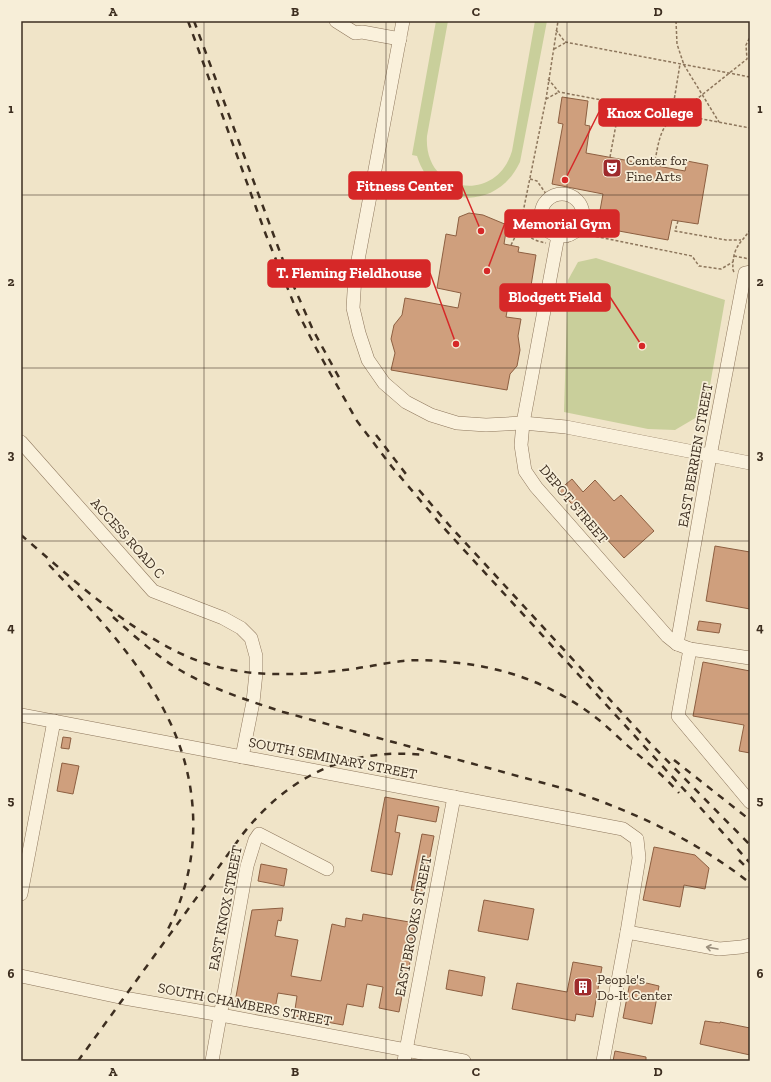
<svg xmlns="http://www.w3.org/2000/svg" width="771" height="1082" viewBox="0 0 771 1082" font-family="'Zilla Slab',serif">
  <rect width="100%" height="100%" fill="#f0e4c8"/>
  <!-- green -->
  <g fill="#c9cf9b">
    <path d="M436 21H448L427 136C423 193 496 205 512 151L535 21H547L520 162C497 212 433 209 417 156L412 155Z"/>
    <polygon points="596,258 725,300 709,391 697,417 675,430 648,429 564,412 568,280 578,262"/>
  </g>
  <!-- building -->
  <g fill="#cf9f7d" stroke="#8d5f41">
    <polygon points="562,97 588,101 585,125 590,126 586,153 685,171 687,161 708,165 698,224 672,220 668,240 597,227 603,194 552,184 563,124 558,123"/>
    <polygon points="469,213 483,215 507,225 504,244 519,247 518,252 536,255 529,298 510,294 506,317 521,319 518,336 520,350 517,366 510,374 507,390 391,370 395,353 391,339 394,325 402,315 405,298 458,308 461,293 437,288 446,234 456,236 459,217"/>
    <polygon points="572,479 583,492 595,480 614,501 621,495 654,531 624,558 584,514 582,515 559,490"/>
    <polygon points="715,546 750,552 750,609 706,601"/>
    <polygon points="699,621 721,624 719,633 697,630"/>
    <polygon points="703,662 750,671 750,753 739,751 744,725 693,716"/>
    <polygon points="63,737 71,738 69,749 61,748"/>
    <polygon points="62,763 79,766 73,794 57,791"/>
    <polygon points="385,797 439,807 436,822 398,815 395,832 400,833 392,875 371,871"/>
    <polygon points="422,834 434,836 423,892 411,890"/>
    <polygon points="654,847 695,855 709,868 705,889 684,885 680,907 643,900"/>
    <polygon points="261,864 287,869 284,886 258,881"/>
    <polygon points="484,900 534,909 528,940 478,931"/>
    <polygon points="283,908 281,921 278,920 275,936 298,940 291,976 321,981 332,924 345,927 346,918 362,921 363,914 415,923 412,939 414,939 405,991 403,991 399,1012 379,1008 383,987 367,984 363,1007 347,1004 343,1025 294,1016 297,996 278,993 275,1009 235,1002 252,910"/>
    <polygon points="573,962 602,967 593,1017 576,1014 575,1021 512,1009 517,983 567,992"/>
    <polygon points="449,970 485,977 482,996 446,989"/>
    <polygon points="631,977 642,980 642,982 659,986 652,1024 623,1018"/>
    <polygon points="705,1021 720,1023 720,1022 750,1028 750,1055 700,1044"/>
    <polygon points="615,1051 646,1057 646,1061 613,1061"/>
  </g>
  <g fill="none" stroke-linecap="round" stroke-linejoin="round">
    <defs>
      <g id="minor">
        <polyline points="336,21 355,33 362,32 400,39"/>
        <polyline points="403,21 355,276 353,308 359,333 368,360 384,383 406,402 431,415 457,423 486,425 523,423 566,427 750,463"/>
        <circle cx="562" cy="215" r="21"/>
        <polyline points="558,236 523,423 521,445 525,471 536,487 667,636 677,644 690,649 750,658"/>
        <polyline points="21,442 153,591 223,618 241,628 251,638 256,656 256,673 253,702 242,757"/>
        <polyline points="677,644 710,456 745,273 750,272"/>
        <polyline points="690,649 678,716 750,802"/>
        <polyline points="21,715 623,829 637,839 639,858 627,932 603,1061"/>
        <polyline points="21,894 54,721"/>
        <polyline points="627,932 719,949 741,947 750,945"/>
        <polyline points="21,976 124,998 221,1015 464,1061"/>
        <polyline points="212,1061 247,866 255,840 259,834 327,869"/>
        <polyline points="404,1061 454,797"/>
      </g>
    </defs>
    <!-- minor casing -->
    <use href="#minor" stroke="#8d765c" stroke-width="14"/>
    <!-- path -->
    <g stroke="#8d765c" stroke-width="1.5" stroke-dasharray="3 2" stroke-linecap="butt">
      <polyline points="676,21 677,44 684,65 719,122"/>
      <polyline points="556,30 565,42 750,77"/>
      <polyline points="554,49 565,43"/>
      <polyline points="548,79 559,92 750,128"/>
      <polyline points="546,99 559,92"/>
      <polyline points="672,113 680,64"/>
      <polyline points="610,157 620,103"/>
      <path d="M654 165C659 144 658 127 678 114L747 59 746 45 750 37"/>
      <polyline points="530,179 537,181 549,198"/>
      <path d="M521 221C527 236 530 240 546 243"/>
      <polyline points="678,221 675,231 726,240 741,240"/>
      <polyline points="568,242 584,234 692,256 699,266 721,269 733,262"/>
      <polyline points="511,245 520,227 546,99 558,21"/>
      <polyline points="734,256 750,259"/>
      <path d="M734 272C732 269 733 267 733 263 734 246 741 243 750 230"/>
    </g>
    <!-- minor -->
    <use href="#minor" stroke="#faf1dc" stroke-width="13"/>
    <!-- rail -->
    <g stroke="#3d2e20" stroke-width="2.5" stroke-dasharray="7 7" stroke-linecap="butt">
      <polyline points="188,21 266,235 296,309 316,348 357,421 392,467 442,526 689,795 750,863"/>
      <polyline points="194,21 287,271 313,330 342,383"/>
      <polyline points="376,435 409,478"/>
      <polyline points="419,490 449,525 648,741 750,845"/>
      <path d="M21 535C75 581 148 650 218 667 258 677 303 675 344 670 364 668 383 663 403 661 422 659 441 661 459 663 512 669 557 687 599 720 611 730 623 742 635 752 650 765 666 778 679 793"/>
      <path d="M49 565C92 610 138 658 166 714 201 782 203 861 168 929"/>
      <path d="M113 617C132 634 153 653 175 667 208 688 247 700 283 712L569 790C635 812 695 840 750 883"/>
      <polyline points="674,760 750,820"/>
      <polyline points="739,860 750,871"/>
      <path d="M78 1061 242 835C288 776 348 747 424 755"/>
    </g>
  </g>
  <!-- one-way arrows -->
  <defs><path id="oneway-shaft" d="M-6 0H5M1.5-3L5.5 0L1.5 3" fill="none" stroke-width="1.6" stroke-linecap="round" stroke-linejoin="round"/></defs>
  <use stroke="#9c907e" href="#oneway-shaft" transform="translate(712 948) rotate(-170)"/>
  <!-- grid -->
  <path fill="none" stroke="#3d2e20" stroke-width="1" stroke-opacity="0.55" d="M204 21V1061M386 21V1061M567 21V1061M21 195H750M21 368H750M21 541H750M21 714H750M21 887H750"/>
  <!-- icons -->
  <defs>
    <symbol id="theatre-square" viewBox="-11 -11 22 22"><rect x="-9" y="-9" width="18" height="18" rx="4" fill="#9e2a2b" stroke="#f7eed8"/><path d="M-5-5.5Q0-4 5-5.5V0Q5 5 0 6Q-5 5-5 0ZM-3.3-2.5H-1v1.5H-3.3ZM1-2.5H3.3v1.5H1ZM-2.8 1Q0 5.5 2.8 1Z" fill="#fff"/></symbol>
    <symbol id="building-square" viewBox="-11 -11 22 22"><rect x="-9" y="-9" width="18" height="18" rx="4" fill="#9e2a2b" stroke="#f7eed8"/><path d="M-4-6H4V6H1V3H-1V6H-4ZM-2.5-4.3h1.7v1.8h-1.7ZM.8-4.3h1.7v1.8H.8ZM-2.5-1h1.7V.8h-1.7ZM.8-1h1.7V.8H.8Z" fill="#fff"/></symbol>
  </defs>
  <g fill-rule="evenodd">
    <use href="#theatre-square" x="601" y="157" width="22" height="22"/>
    <use href="#building-square" x="572" y="976" width="22" height="22"/>
  </g>
  <g text-anchor="middle" stroke-width="3.5" stroke-linejoin="round" paint-order="stroke">
    <!-- poi labels -->
    <g font-size="14" fill="#3d2e20" stroke="#f7eed8" text-anchor="start">
      <text x="626" y="165">Center for<tspan x="626" dy="16">Fine Arts</tspan></text>
      <text x="597" y="984">People's<tspan x="597" dy="16">Do-It Center</tspan></text>
    </g>
    <!-- street labels -->
    <g font-size="14" fill="#3d2e20" stroke="#f7eed8">
      <text transform="translate(695 455) rotate(-80)" y="5">EAST BERRIEN STREET</text>
      <text transform="translate(574 504) rotate(50)" y="5">DEPOT STREET</text>
      <text transform="translate(128 538) rotate(48)" y="5">ACCESS ROAD C</text>
      <text transform="translate(333 758) rotate(11)" y="5">SOUTH SEMINARY STREET</text>
      <text transform="translate(225 908) rotate(-79)" y="5">EAST KNOX STREET</text>
      <text transform="translate(413 926) rotate(-79)" y="5">EAST BROOKS STREET</text>
      <text transform="translate(245 1004) rotate(11)" y="5">SOUTH CHAMBERS STREET</text>
    </g>
  </g>
  <!-- callouts -->
  <path fill="none" stroke="#d62828" stroke-width="1.5" d="M565 180L599 112M481 231L462 186M487 271L505 223M456 344L430 273M642 346L610 297"/>
  <g fill="#d62828" stroke="#f7eed8" stroke-width="1.5">
    <circle cx="565" cy="180" r="4"/>
    <circle cx="481" cy="231" r="4"/>
    <circle cx="487" cy="271" r="4"/>
    <circle cx="456" cy="344" r="4"/>
    <circle cx="642" cy="346" r="4"/>
  </g>
  <g fill="#d62828" stroke="#d62828" stroke-width="1.5">
    <rect x="599" y="99" width="102" height="27" rx="4"/>
    <rect x="349" y="172" width="113" height="27" rx="4"/>
    <rect x="505" y="210" width="114" height="27" rx="4"/>
    <rect x="268" y="260" width="162" height="27" rx="4"/>
    <rect x="500" y="284" width="110" height="27" rx="4"/>
  </g>
  <g font-size="15" text-anchor="middle" font-weight="bold" fill="#fff">
    <text x="650" y="118">Knox College</text>
    <text x="405" y="191">Fitness Center</text>
    <text x="562" y="229">Memorial Gym</text>
    <text x="349" y="278">T. Fleming Fieldhouse</text>
    <text x="555" y="302">Blodgett Field</text>
  </g>
  <!-- border -->
  <rect width="771" height="1082" fill="none" stroke="#f7eed8" stroke-width="44"/>
  <rect x="22" y="22" width="727" height="1038" fill="none" stroke="#3d2e20" stroke-width="1.5"/>
  <g font-size="13" text-anchor="middle" font-weight="bold" fill="#3d2e20">
    <text x="113" y="16">A</text>
    <text x="295" y="16">B</text>
    <text x="476" y="16">C</text>
    <text x="658" y="16">D</text>
    <text x="11" y="113">1</text>
    <text x="760" y="113">1</text>
    <text x="11" y="286">2</text>
    <text x="760" y="286">2</text>
    <text x="11" y="459">3</text>
    <text x="760" y="459">3</text>
    <text x="11" y="632">4</text>
    <text x="760" y="632">4</text>
    <text x="11" y="805">5</text>
    <text x="760" y="805">5</text>
    <text x="11" y="978">6</text>
    <text x="760" y="978">6</text>
    <text x="113" y="1076">A</text>
    <text x="295" y="1076">B</text>
    <text x="476" y="1076">C</text>
    <text x="658" y="1076">D</text>
  </g>
</svg>
